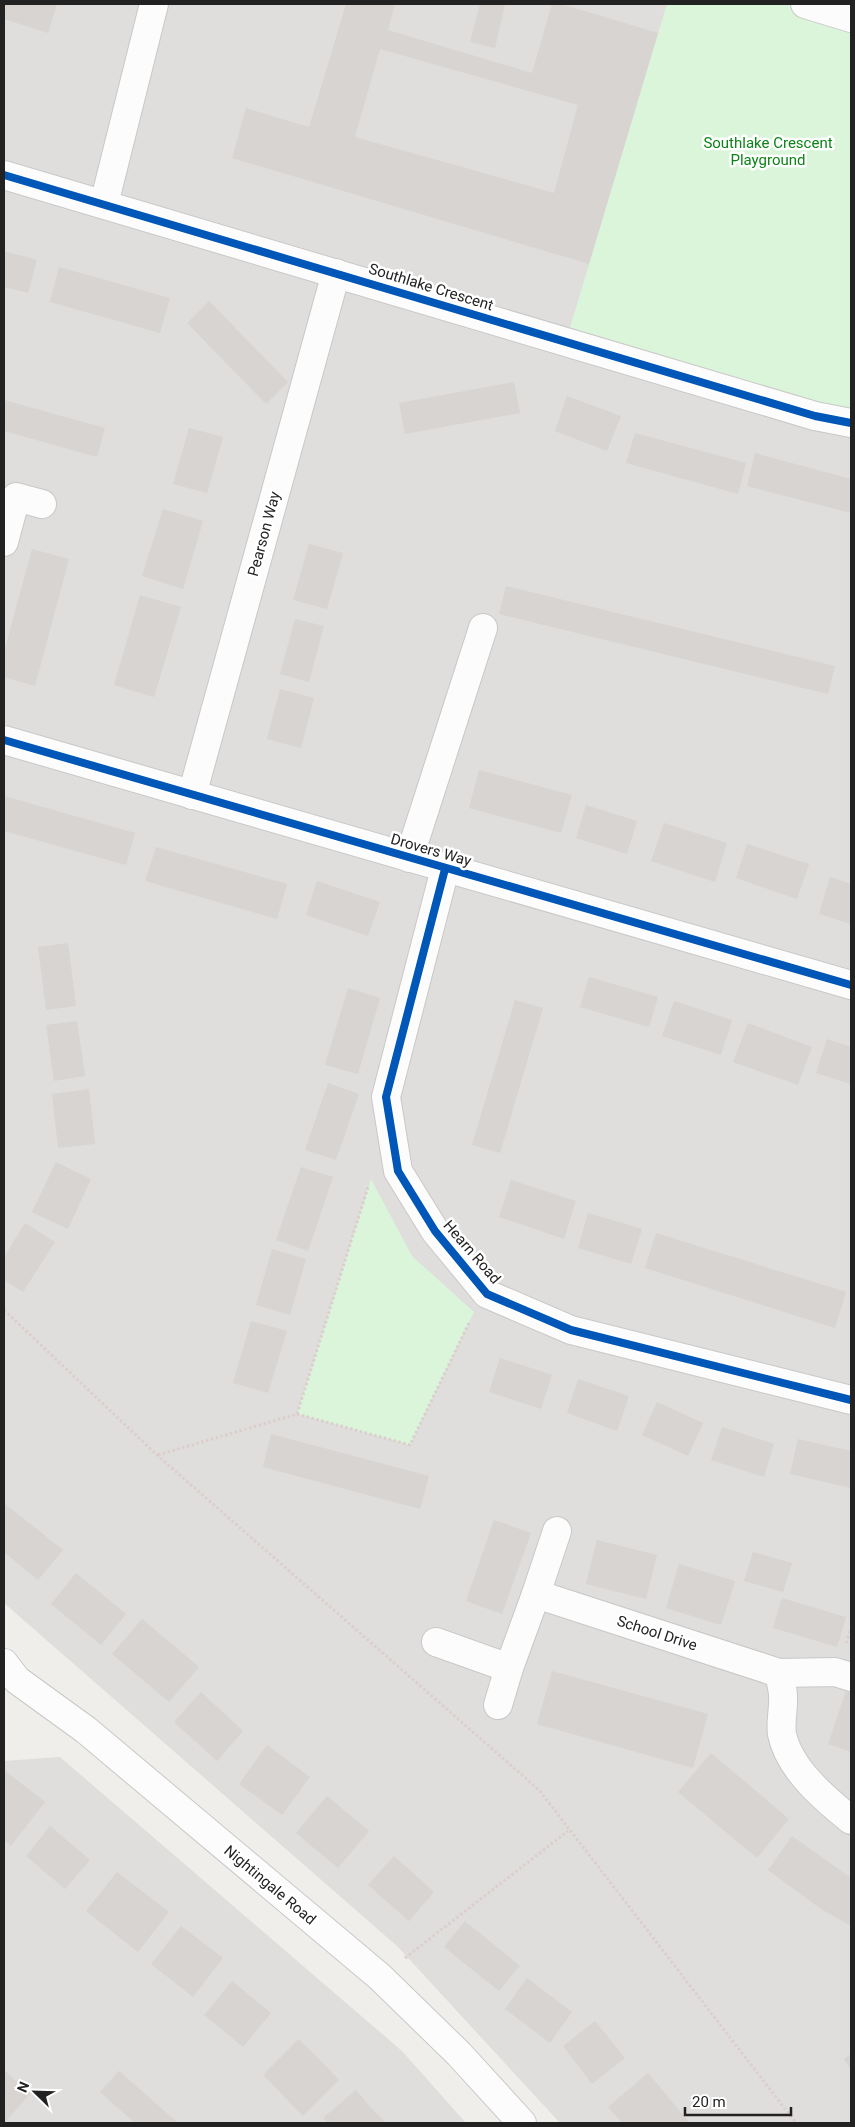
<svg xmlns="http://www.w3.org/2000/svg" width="855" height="2127" viewBox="0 0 855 2127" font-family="Roboto,sans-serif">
  <rect width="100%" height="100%" fill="#f0eeeb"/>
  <!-- residential -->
  <g fill="#dfdedc">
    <polygon points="4,4 851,4 851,2123 560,2123 397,1946 4,1603"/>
    <polygon points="60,1757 402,2051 466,2123 4,2123 4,1761"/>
  </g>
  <!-- park -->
  <g fill="#daf5da">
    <polygon points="667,4 805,4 851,18 851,423 566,341"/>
    <polygon points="371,1179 412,1256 474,1312 410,1445 297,1414"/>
  </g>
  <!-- building -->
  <g fill="#d7d4d2" fill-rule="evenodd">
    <polygon points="4,4 57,4 48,33 4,19"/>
    <path d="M346 4H395L388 30 532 73 552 4H561L658 33 589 264 232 158 246 108 309 127ZM380 49 578 105 554 193 355 137Z"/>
    <polygon points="480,4 505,4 495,48 470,42"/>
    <polygon points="4,251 37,260 28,293 4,287"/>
    <polygon points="59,267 170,298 160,333 50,302"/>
    <polygon points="209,301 288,382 266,404 187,323"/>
    <polygon points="514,382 520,413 405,434 399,403"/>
    <polygon points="567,396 621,416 607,451 555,431"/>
    <polygon points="4,400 105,428 97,457 4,431"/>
    <polygon points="189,428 223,437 207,493 173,484"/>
    <polygon points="635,433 746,463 738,494 626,463"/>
    <polygon points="755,453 851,479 851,513 747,486"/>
    <polygon points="163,509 203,521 183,589 142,576"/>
    <polygon points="309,544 343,553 327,609 293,600"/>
    <polygon points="32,549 69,559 35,686 4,677 4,652"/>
    <polygon points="506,586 835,666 828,694 499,614"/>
    <polygon points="140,595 181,607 154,697 114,685"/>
    <polygon points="295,619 324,626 309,682 280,674"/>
    <polygon points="280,689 314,698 301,748 267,739"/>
    <polygon points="479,770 572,795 561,833 469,808"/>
    <polygon points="4,796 135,833 126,865 4,831"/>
    <polygon points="586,805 637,821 627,854 576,838"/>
    <polygon points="664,823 727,843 715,882 651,861"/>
    <polygon points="747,844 809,864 797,899 736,878"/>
    <polygon points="156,847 287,884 277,919 145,881"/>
    <polygon points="830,877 851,884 851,924 819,914"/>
    <polygon points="317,881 380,902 368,936 306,915"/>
    <polygon points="68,943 76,1006 46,1010 38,947"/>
    <polygon points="589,977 658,997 649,1027 580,1007"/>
    <polygon points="348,988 380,998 358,1074 325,1065"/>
    <polygon points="515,1000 543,1008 500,1153 472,1145"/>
    <polygon points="674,1001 732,1020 721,1055 662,1036"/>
    <polygon points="77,1021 85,1076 54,1081 46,1025"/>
    <polygon points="748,1023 812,1047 798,1085 733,1062"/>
    <polygon points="827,1039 851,1047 851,1084 816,1073"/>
    <polygon points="328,1083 359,1094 336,1160 305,1150"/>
    <polygon points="89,1089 95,1144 58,1148 52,1094"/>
    <polygon points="56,1162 91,1179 68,1229 32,1212"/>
    <polygon points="301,1167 333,1177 308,1251 276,1240"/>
    <polygon points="511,1180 576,1201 564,1239 499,1217"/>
    <polygon points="588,1213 642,1229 631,1264 578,1248"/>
    <polygon points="25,1223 55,1242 23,1292 4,1280 4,1257"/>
    <polygon points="656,1233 846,1292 835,1328 645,1268"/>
    <polygon points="272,1249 306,1259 290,1315 256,1305"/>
    <polygon points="251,1321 287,1331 268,1393 233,1383"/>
    <polygon points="500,1358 552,1375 541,1409 489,1392"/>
    <polygon points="578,1379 629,1396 617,1431 567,1413"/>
    <polygon points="657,1402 703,1423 688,1456 642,1435"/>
    <polygon points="722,1427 774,1444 764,1477 711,1460"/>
    <polygon points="271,1434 429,1476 420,1509 263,1467"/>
    <polygon points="798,1439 851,1451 851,1488 790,1474"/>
    <polygon points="4,1503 63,1550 38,1580 4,1552"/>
    <polygon points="494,1520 531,1533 502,1614 466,1601"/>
    <polygon points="597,1540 657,1555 646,1599 586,1584"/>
    <polygon points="753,1552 792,1563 783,1592 744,1581"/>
    <polygon points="679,1564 735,1581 721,1625 666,1608"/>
    <polygon points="76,1573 126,1614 101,1645 51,1604"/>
    <polygon points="782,1598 846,1617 837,1647 773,1628"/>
    <polygon points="142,1619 199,1667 169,1702 112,1654"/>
    <polygon points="552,1671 708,1714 693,1768 537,1724"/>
    <polygon points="846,1691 851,1693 851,1752 828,1744"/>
    <polygon points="201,1692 243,1731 217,1761 174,1722"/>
    <polygon points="267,1745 310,1777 282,1815 239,1784"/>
    <polygon points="711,1753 789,1819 757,1858 678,1792"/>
    <polygon points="4,1770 45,1802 11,1846 4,1840"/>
    <polygon points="327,1796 369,1831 338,1868 296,1833"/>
    <polygon points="50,1826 90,1860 65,1889 26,1856"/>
    <polygon points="792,1836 851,1878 851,1926 821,1909 768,1870"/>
    <polygon points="394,1856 434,1892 409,1921 368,1885"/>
    <polygon points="117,1872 169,1912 138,1952 86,1911"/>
    <polygon points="465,1921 520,1966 499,1991 444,1947"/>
    <polygon points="181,1926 223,1958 193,1997 151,1964"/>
    <polygon points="527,1978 572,2012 550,2043 505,2009"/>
    <polygon points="232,1981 271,2013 243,2047 204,2015"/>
    <polygon points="595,2021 625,2058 592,2084 563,2046"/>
    <polygon points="299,2039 339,2080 303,2116 263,2075"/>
    <polygon points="851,2054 851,2070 844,2059"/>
    <polygon points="4,2070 30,2094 4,2123"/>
    <polygon points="119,2071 178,2123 135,2123 100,2092"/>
    <polygon points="648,2073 677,2108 690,2123 622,2123 608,2107"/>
    <polygon points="356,2090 372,2109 386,2123 328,2123 323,2118"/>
  </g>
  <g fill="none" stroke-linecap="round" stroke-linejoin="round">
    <defs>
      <g id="minor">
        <polyline points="805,4 851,18"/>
        <polyline points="4,175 815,416 851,423"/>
        <polyline points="104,204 154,4"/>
        <polyline points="4,542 16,497 42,504"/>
        <polyline points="4,740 851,985"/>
        <polyline points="192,795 336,273"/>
        <polyline points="409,858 483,628"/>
        <polyline points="445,869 386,1097 398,1171 435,1231 487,1294 571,1330 851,1400"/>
        <polyline points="536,1594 557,1531"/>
        <polyline points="436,1642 509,1668"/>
        <polyline points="4,1663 17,1680 86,1730 380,1977 459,2054 522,2123"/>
        <path d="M779 1673C780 1680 783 1688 783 1696 784 1708 780 1722 782 1734 789 1769 825 1799 851 1820"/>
        <polyline points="498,1705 509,1668 536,1594 779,1673 835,1672 851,1677"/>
      </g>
    </defs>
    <!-- minor casing -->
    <use href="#minor" stroke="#c9c8c7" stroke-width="30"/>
    <!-- path -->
    <g stroke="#dccecd" stroke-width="3" stroke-dasharray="2.5 2.5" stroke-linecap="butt">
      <polyline points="4,1310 157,1455 539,1790 796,2123"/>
      <polyline points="297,1414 410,1445 470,1321"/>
      <polyline points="158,1455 297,1414 368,1187"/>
      <polyline points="846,1643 851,1629"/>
      <polyline points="405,1958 568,1831"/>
    </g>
    <!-- minor -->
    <use href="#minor" stroke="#fdfcfc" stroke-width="28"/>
    <defs>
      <g id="cycleway">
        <polyline points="4,175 815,416 851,423"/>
        <polyline points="4,740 851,985"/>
        <polyline points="445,869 386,1097 398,1171 435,1231 487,1294 571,1330 851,1400"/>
      </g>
    </defs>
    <!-- cycleway casing -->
    <use href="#cycleway" stroke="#fff" stroke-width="11"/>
    <!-- cycleway -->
    <use href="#cycleway" stroke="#0057b8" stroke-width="8"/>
  </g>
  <g text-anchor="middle" stroke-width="5" stroke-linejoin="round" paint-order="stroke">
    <!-- park labels -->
    <g font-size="15" fill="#0c8416" stroke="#fff">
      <text x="768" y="148">Southlake Crescent<tspan x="768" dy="17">Playground</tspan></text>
    </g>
    <!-- street labels -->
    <g font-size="15" fill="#222" stroke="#fff">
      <text transform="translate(431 287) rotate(17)" y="5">Southlake Crescent</text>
      <text transform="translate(264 534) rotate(-75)" y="5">Pearson Way</text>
      <text transform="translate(431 850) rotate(16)" y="5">Drovers Way</text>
      <text transform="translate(472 1252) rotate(49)" y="5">Hearn Road</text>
      <text transform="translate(657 1633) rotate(18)" y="5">School Drive</text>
      <text transform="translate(270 1885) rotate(40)" y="5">Nightingale Road</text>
    </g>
  </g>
  <!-- border -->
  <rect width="855" height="2127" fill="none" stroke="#222222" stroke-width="10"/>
  <!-- north arrow -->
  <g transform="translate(35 2092) rotate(293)" stroke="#ffffff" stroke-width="4" paint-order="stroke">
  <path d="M0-4L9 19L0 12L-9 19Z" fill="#222222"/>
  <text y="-8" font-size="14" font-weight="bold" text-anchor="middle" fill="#222222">N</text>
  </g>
  <!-- scale -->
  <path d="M685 2107v8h106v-8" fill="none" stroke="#222222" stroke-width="2.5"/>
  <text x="692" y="2107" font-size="15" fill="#222222" stroke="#ffffff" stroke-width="4" paint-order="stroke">20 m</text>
</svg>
